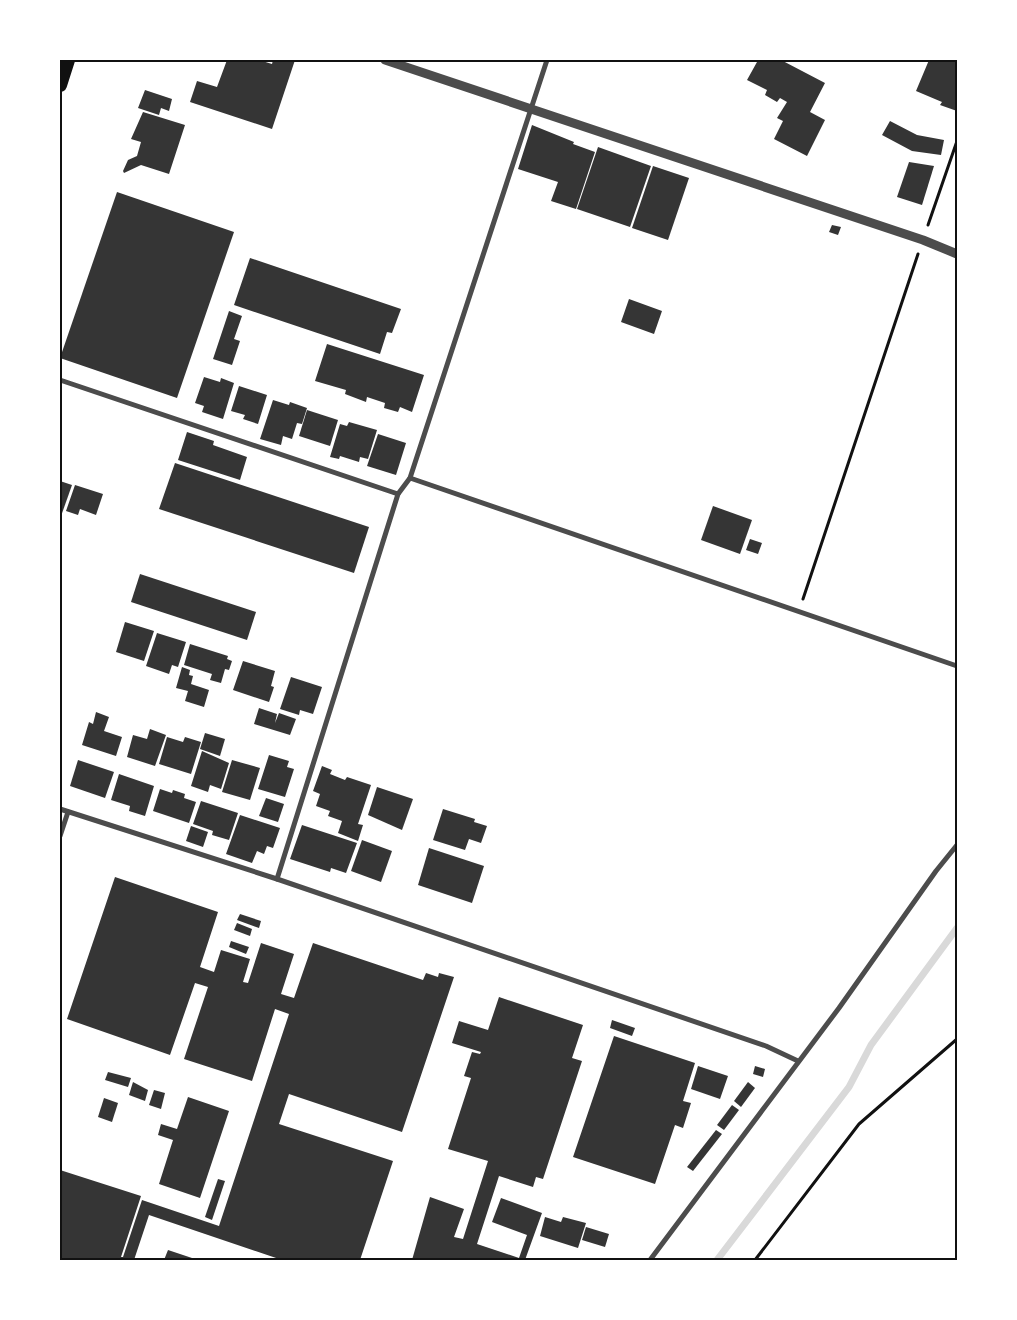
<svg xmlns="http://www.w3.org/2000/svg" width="1017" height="1320" viewBox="0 0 1017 1320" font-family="'Noto Sans',sans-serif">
  <rect width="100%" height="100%" fill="#fff"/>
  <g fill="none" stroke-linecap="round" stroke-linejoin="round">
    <!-- stream -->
    <polyline stroke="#d9d9d9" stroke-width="7" points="717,1260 849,1087 871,1045 957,928"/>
  </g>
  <!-- building -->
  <g fill="#353535">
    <polygon points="227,60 259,60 272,64 273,60 295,60 272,129 190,102 197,81 217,87"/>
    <polygon points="754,60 781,60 825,83 810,112 825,120 807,156 774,139 783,121 777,118 787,102 780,98 777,102 765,95 767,90 747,80 757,62"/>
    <polygon points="929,60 957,61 957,111 940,105 942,102 916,91"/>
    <polygon points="145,90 172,99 169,111 161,108 159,115 138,108"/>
    <polygon points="143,112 185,125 169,174 141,165 124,173 123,171 128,160 137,156 141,142 131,139"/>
    <polygon points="890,121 917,135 944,140 941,155 912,151 882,135"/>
    <polygon points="532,125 574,142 573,144 595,152 576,209 551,201 558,182 518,169"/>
    <polygon points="598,147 651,166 630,227 577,209"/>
    <polygon points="909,162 934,166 922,205 897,197"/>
    <polygon points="653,166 689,178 668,240 632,228"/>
    <polygon points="117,192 234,232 177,398 60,358"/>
    <polygon points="832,225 841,227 838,235 829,232"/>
    <polygon points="250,258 401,309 392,333 387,332 380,354 234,305"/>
    <polygon points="629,299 662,311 654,334 621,322"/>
    <polygon points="229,311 242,316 234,339 240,341 232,365 213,359"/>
    <polygon points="327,344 424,375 412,412 400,407 398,412 384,408 385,403 367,397 366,402 345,394 346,390 315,381"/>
    <polygon points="204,377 220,382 221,378 234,383 223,419 202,412 204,406 195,403"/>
    <polygon points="239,386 267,395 258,424 243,419 245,415 231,411"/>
    <polygon points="273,400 289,405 290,402 307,408 302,424 297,423 292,439 283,436 281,445 260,439"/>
    <polygon points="307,410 338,420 330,446 299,436"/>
    <polygon points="349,422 377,430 368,459 360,457 359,462 340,456 339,459 330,457 340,424 347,426"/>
    <polygon points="187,432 214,441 213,445 247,457 240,480 178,460"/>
    <polygon points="378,434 406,443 396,475 367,466"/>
    <polygon points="175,463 369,527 354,573 159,509"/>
    <polygon points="60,481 72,485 60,519"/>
    <polygon points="75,485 103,494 96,515 80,509 78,515 66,511"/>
    <polygon points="713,506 752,520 740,554 701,540"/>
    <polygon points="750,539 762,543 758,554 746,550"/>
    <polygon points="140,574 256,612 247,640 131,602"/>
    <polygon points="125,622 154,631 144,661 116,652"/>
    <polygon points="157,633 186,642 178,667 172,665 169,674 146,666"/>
    <polygon points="190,644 228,656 227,659 232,661 229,670 225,669 221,683 210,680 212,674 184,665"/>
    <polygon points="243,661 275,671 271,686 274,687 269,702 233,690"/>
    <polygon points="182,667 190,670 189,675 193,676 191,684 209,690 204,707 185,701 188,691 176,688"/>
    <polygon points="291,677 322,687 313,714 300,710 299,715 280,709"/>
    <polygon points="259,708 277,714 275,723 279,713 296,719 290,735 254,724"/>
    <polygon points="96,712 109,717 104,731 122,737 116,756 82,745 89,722 93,724"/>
    <polygon points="150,729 166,735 155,766 127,757 133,735 147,739"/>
    <polygon points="205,733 225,739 220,756 200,749"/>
    <polygon points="167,737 183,742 185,737 201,742 191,774 159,764"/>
    <polygon points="202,751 229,763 221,789 210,785 208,792 191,786"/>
    <polygon points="269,755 289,761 287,767 294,769 285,797 258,789"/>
    <polygon points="78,760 114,772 105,798 70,786"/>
    <polygon points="232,760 260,768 250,800 222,792"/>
    <polygon points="322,766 332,770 330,774 345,780 347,777 371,785 358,824 363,825 358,841 338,833 342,821 328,816 330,811 316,806 320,794 313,791"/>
    <polygon points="119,774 154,786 145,816 129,811 130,806 111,800"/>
    <polygon points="377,787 413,799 402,830 368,815"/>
    <polygon points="160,789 172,793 173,790 185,794 184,798 196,802 189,823 153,811"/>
    <polygon points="266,798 284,804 278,822 259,816"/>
    <polygon points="201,801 238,813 229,840 212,835 213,831 193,824"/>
    <polygon points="443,809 475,819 474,822 487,826 481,843 469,839 465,850 433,840"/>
    <polygon points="240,815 280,828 273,848 267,846 264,854 257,851 252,863 226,854"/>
    <polygon points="302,825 357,843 346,873 331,868 330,872 290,859"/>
    <polygon points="191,826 208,832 203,847 186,841"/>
    <polygon points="362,840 392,851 381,882 351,871"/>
    <polygon points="429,848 484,866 472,903 418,885"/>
    <polygon points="115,877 218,912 200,967 214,972 221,950 250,959 243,982 248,983 261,943 294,954 281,994 294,998 313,943 423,980 426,973 438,977 439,973 454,977 402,1132 289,1094 279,1124 393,1161 360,1260 282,1260 149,1215 134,1260 60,1260 60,1170 141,1196 121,1257 123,1257 142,1200 219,1226 289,1014 275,1009 252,1081 184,1059 208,987 195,983 170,1055 67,1019"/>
    <polygon points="240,914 261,921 259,928 237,920"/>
    <polygon points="237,923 252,929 250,936 234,930"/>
    <polygon points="231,941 249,947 246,954 229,947"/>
    <polygon points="499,997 583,1025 572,1058 582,1061 543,1179 536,1177 533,1187 499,1176 477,1244 519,1258 527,1235 492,1222 501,1198 542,1213 525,1260 412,1260 430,1197 464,1209 454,1237 463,1239 488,1161 448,1149 471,1078 464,1076 472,1052 480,1054 481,1052 452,1043 459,1021 488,1030"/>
    <polygon points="612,1020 635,1028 632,1036 610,1028"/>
    <polygon points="614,1036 695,1063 683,1101 691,1103 683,1128 675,1125 655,1184 573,1157"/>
    <polygon points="698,1066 728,1076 720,1099 691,1089"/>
    <polygon points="755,1066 765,1069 763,1077 753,1074"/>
    <polygon points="108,1072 131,1078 128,1087 105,1080"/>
    <polygon points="133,1082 148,1090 145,1101 129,1095"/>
    <polygon points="748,1082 755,1088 741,1107 734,1101"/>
    <polygon points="154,1090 165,1093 161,1109 149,1105"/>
    <polygon points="188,1097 229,1111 200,1198 159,1184 173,1140 158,1135 161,1124 177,1129"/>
    <polygon points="104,1098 118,1103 112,1122 98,1117"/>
    <polygon points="732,1105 739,1110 724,1130 717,1125"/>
    <polygon points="716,1130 722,1134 693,1171 687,1167"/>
    <polygon points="218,1179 225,1181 212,1220 205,1217"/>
    <polygon points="545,1217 561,1222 563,1217 586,1223 578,1248 540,1236"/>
    <polygon points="586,1227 609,1234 605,1247 582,1240"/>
    <polygon points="168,1250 198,1260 164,1260"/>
  </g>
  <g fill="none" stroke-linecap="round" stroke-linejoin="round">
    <!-- path -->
    <g stroke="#111" stroke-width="3">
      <polyline points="928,225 957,141"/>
      <polyline points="803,599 918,254"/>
      <polyline points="755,1260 859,1124 957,1039"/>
    </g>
    <!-- minor -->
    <g stroke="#4c4c4c" stroke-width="5">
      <polyline points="60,380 398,494"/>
      <polyline points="410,478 957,666"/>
      <polyline points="60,809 277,879 766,1046 798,1061"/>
      <polyline points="60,836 68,812"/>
      <polyline points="277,879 398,494 410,478 547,60"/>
      <polyline points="650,1260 839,1008 936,871 957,845"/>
    </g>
    <!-- tertiary -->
    <polyline stroke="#4c4c4c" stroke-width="9" points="385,60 923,240 957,254"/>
    <!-- trunk -->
    <polyline stroke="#111" stroke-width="14" points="60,85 68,60"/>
  </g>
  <!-- border -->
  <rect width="1017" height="1320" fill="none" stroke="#ffffff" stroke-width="122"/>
  <rect x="61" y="61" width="895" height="1198" fill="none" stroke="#111" stroke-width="2"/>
</svg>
